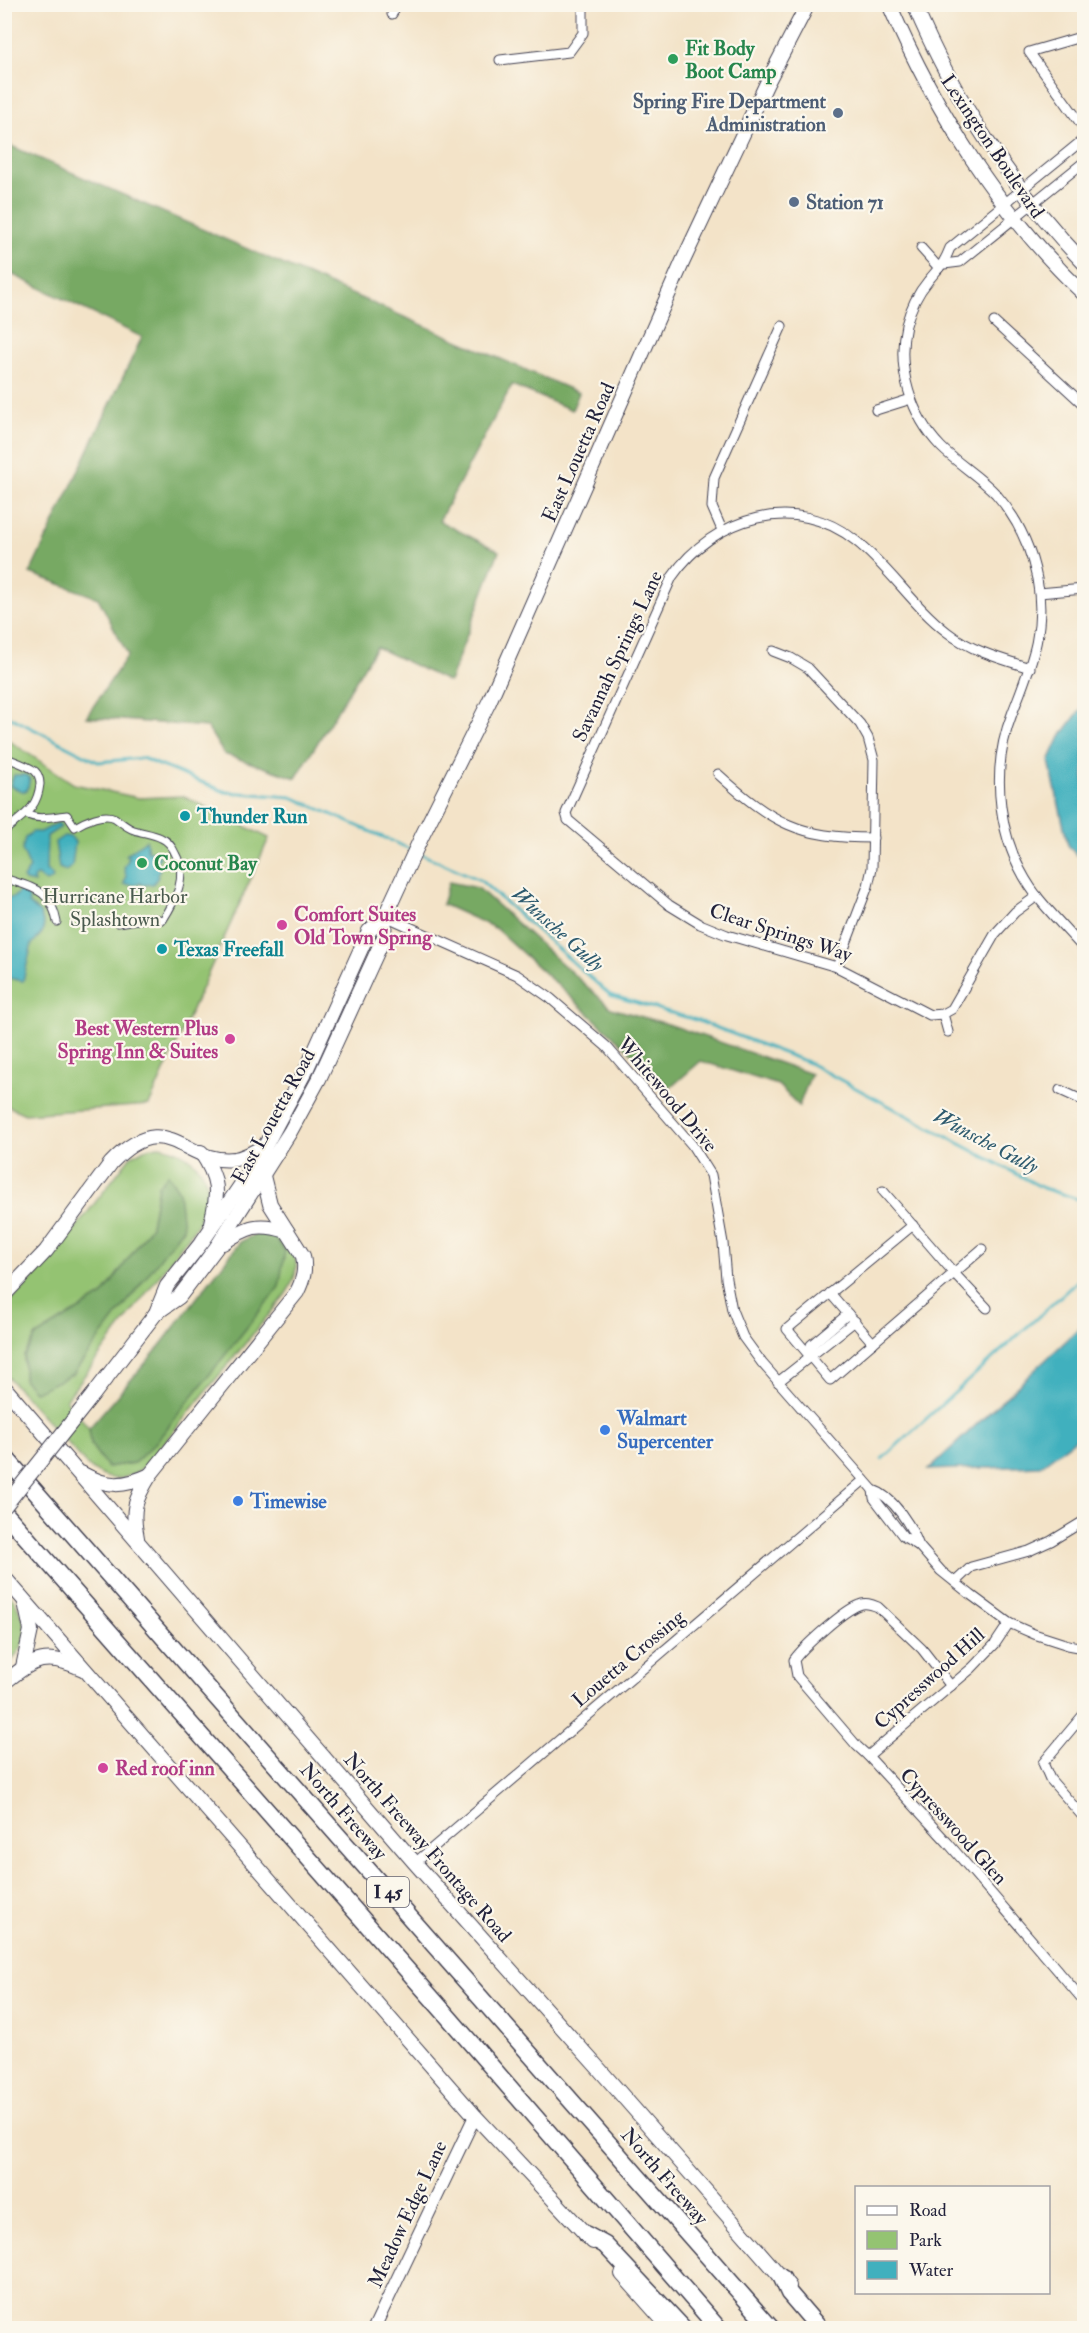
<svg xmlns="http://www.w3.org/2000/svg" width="1089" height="2333" viewBox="0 0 1089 2333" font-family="'IM FELL Double Pica',serif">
  <rect width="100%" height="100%" fill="#fbf7ec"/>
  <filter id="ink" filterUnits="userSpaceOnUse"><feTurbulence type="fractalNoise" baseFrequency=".0167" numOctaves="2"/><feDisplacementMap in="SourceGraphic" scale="12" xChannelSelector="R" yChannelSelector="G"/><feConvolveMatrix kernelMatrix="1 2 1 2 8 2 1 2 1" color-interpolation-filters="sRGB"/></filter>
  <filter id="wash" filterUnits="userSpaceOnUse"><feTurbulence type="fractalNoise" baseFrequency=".008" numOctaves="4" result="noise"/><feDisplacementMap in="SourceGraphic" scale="24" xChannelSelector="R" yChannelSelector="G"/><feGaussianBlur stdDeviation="1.35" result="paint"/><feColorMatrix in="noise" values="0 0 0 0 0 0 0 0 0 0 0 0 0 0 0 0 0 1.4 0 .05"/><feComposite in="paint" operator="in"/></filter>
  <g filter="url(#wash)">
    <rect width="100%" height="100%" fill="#f3e3c8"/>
    <!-- green -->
    <g fill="#94c372" stroke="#5b7256" stroke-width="1.5" fill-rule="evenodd">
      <polygon points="5,738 74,784 139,798 183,796 269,838 149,1105 25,1114 5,1105"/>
      <path d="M158 1146C190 1149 220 1179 204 1212 201 1221 194 1229 189 1236L66 1400 89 1428 91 1445 107 1467 134 1463 157 1441 285 1251 272 1234C302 1245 301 1273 285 1295L145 1466C124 1483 107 1483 87 1465L5 1374 4 1308 55 1255 130 1157 144 1149ZM158 1186 183 1229 24 1380V1356L36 1336 103 1295 151 1226Z"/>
      <path d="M5 1588C28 1617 36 1641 4 1668Z"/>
    </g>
    <!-- forest -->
    <g fill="#77a964" stroke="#4c6650" stroke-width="1.5">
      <polygon points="4,143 579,393 572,410 512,385 439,521 499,551 449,682 376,647 296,778 224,754 207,727 86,717 128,655 98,598 30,573 142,337 5,271"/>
      <polygon points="449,882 478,888 611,1008 671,1025 811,1074 799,1106 778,1085 701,1061 670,1088 495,928 442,904"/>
      <polygon points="168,1174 179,1191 183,1228 73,1374 35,1392 24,1380 24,1356 36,1336 103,1295 151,1226 158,1186"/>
      <polygon points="263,1233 272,1234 285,1251 279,1287 157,1441 134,1463 107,1467 91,1445 89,1428 155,1352 240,1242 253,1235"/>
    </g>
    <!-- water -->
    <g fill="#41b0be" stroke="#32697c" stroke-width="1.5">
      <polygon points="1084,705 1084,850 1076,855 1068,845 1049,761 1060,737"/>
      <polygon points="14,775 26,775 30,778 27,791 22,791 10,786"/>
      <polygon points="58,823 61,827 47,836 46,870 52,875 53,879 46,882 37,875 33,879 34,883 25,881 23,878 30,868 22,850 25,838 32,832 41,832"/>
      <polygon points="64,836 71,837 75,842 72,866 66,871 59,868 55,842"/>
      <polygon points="146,840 148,852 155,850 160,857 155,864 160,869 157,874 158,877 153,884 142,885 140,883 136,885 124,884 126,875 124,868 129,858 126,855"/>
      <polygon points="21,890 28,892 29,904 40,913 44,925 42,933 32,944 23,981 4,977 5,899 14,897"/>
      <polygon points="1084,1324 1084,1433 1040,1466 928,1470"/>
    </g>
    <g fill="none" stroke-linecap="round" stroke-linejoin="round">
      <!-- stream -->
      <g stroke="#41b0be" stroke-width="3">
        <polyline points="4,714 98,762 142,758 226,792 292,797 410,849"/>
        <polyline points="419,853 480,880 610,995 696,1020 807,1062 1043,1188 1084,1201"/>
        <polyline points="882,1459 1084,1275"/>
      </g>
    </g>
  </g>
  <g filter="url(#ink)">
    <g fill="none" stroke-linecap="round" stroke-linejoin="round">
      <defs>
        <g id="pedestrian">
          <path d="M4 757C14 761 27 765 35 771 39 775 40 778 40 784 37 811 22 815 4 832"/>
          <path d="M26 814C38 821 54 816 67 815L75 827C85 821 104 812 115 818 121 822 127 828 134 830 143 833 153 834 161 838 169 841 173 848 176 855 188 877 175 901 163 920L153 918 118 923"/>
          <path d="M4 878C33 888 51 889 57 922"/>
        </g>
        <g id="minor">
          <polyline points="392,14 397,4"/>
          <polyline points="1084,36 1029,52 1084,128"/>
          <polyline points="500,60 569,52 583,33 583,4"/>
          <path d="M1084 139 950 248C943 266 939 267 928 281 918 293 910 310 906 325 896 368 911 416 941 447 958 464 979 476 996 494 1017 518 1031 548 1037 579 1047 630 1030 667 1012 714 989 773 998 844 1036 895 1051 914 1068 931 1084 949"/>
          <polyline points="921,248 939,268"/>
          <polyline points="944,264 960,262 1084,162"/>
          <polyline points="994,322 1084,405"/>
          <polyline points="876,410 911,399"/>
          <polyline points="722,530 712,507 714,478 782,326"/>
          <polyline points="1039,593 1084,589"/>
          <polyline points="773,651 791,658 808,668 860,724 868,738 874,760 872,868 868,886 837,967"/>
          <path d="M1030 668C1001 659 971 651 947 632 913 606 890 568 856 541 796 492 713 517 672 577L566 813 568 820 669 905 700 924 727 935 837 967 930 1015 943 1014 952 1009 995 934 1015 912 1037 896"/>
          <path d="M718 774C772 823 799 838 873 838"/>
          <path d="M385 916 517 975 550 998 607 1047 692 1145 711 1175 723 1243 726 1279 732 1310 743 1337 762 1363 873 1490C893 1496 912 1527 919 1546"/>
          <polyline points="943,1014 948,1032"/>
          <polyline points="1060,1090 1084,1101"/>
          <polyline points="883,1191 954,1273 830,1380 787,1329 913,1225"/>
          <polyline points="982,1249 954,1273 987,1308"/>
          <polyline points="830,1293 873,1343"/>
          <polyline points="809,1356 811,1345 848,1314"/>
          <polyline points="778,1382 855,1321"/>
          <polyline points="873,1490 874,1498 903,1536 919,1546 941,1571 971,1595 1009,1623 1034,1634 1068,1645 1084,1648"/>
          <polyline points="955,1582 971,1567 1029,1551 1051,1541 1084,1521"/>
          <path d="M951 1686 922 1649 878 1607C871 1604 865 1602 859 1605 844 1610 803 1647 794 1660L797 1676 857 1746 868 1756 948 1843 1084 2001"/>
          <polyline points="1084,1714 1043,1763 1050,1779 1084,1818"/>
          <polyline points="868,1756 972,1668 995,1644 1009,1623"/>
          <polyline points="415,1863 864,1480"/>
        </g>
        <polyline id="tertiary" points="374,2328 475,2116"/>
        <g id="secondary">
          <path d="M889 4C935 111 1000 214 1084 294"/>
          <path d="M914 4C953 98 1014 190 1084 263"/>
          <path d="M201 1152C219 1179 219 1192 211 1223"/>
          <path d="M223 1243C248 1226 258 1222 287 1231"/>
          <path d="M4 1295 46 1251 111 1163C168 1104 184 1166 235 1159 246 1157 255 1151 265 1146"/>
          <polyline points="156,1313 179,1297 216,1248 290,1132 319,1079 384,937 385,916"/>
          <polyline points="4,1387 415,1863 600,2070 789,2286"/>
          <polyline points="93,1395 156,1313 167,1286 202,1242 256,1163 307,1068 369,931 385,916 422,836 489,702 683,261 767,83 808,4"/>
          <path d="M81 1473C108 1488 124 1487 150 1475"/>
          <path d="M137 1538C131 1510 135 1499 150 1475L297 1292C303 1280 306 1270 303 1256L270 1204 263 1176"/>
          <polyline points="4,1577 475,2116 593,2242"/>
          <polyline points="23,1667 31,1630 25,1602"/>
          <path d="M4 1683C34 1658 47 1652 83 1669"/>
          <polyline points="622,2274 670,2328"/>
        </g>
        <g id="motorway">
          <polyline points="4,1456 771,2328"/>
          <polyline points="4,1512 444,2012 718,2328"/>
          <polyline points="587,2235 605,2245 683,2328"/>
          <polyline points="782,2278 789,2293 819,2328"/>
        </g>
      </defs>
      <!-- pedestrian casing -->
      <use href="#pedestrian" stroke="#413f50" stroke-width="9"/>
      <!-- minor casing -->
      <use href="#minor" stroke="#413f50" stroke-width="11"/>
      <!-- tertiary casing -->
      <use href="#tertiary" stroke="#413f50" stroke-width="14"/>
      <!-- secondary casing -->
      <use href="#secondary" stroke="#413f50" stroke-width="16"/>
      <!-- motorway casing -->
      <use href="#motorway" stroke="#413f50" stroke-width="19"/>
      <!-- pedestrian -->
      <use href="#pedestrian" stroke="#fff" stroke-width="7"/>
      <!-- minor -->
      <use href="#minor" stroke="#fff" stroke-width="9"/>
      <!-- tertiary -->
      <use href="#tertiary" stroke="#fff" stroke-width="12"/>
      <!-- secondary -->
      <use href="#secondary" stroke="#fff" stroke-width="14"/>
      <!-- motorway -->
      <use href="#motorway" stroke="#fff" stroke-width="16"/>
      <defs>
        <polyline id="secondary-bridge" points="4,1507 93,1395"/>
      </defs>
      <!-- secondary-bridge casing -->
      <use href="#secondary-bridge" stroke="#413f50" stroke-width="16" stroke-linecap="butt"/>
      <!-- secondary-bridge -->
      <use href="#secondary-bridge" stroke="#fff" stroke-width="14"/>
    </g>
  </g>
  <!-- markers -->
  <g fill="#2e9e5b" stroke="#fbf7ec" stroke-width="2">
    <circle cx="673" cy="59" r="6"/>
    <circle cx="142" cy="863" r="6"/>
  </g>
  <g fill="#5c6f8a" stroke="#fbf7ec" stroke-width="2">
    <circle cx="838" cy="113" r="6"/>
    <circle cx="794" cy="202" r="6"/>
  </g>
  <g fill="#0f9aa8" stroke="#fbf7ec" stroke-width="2">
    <circle cx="185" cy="816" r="6"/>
    <circle cx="162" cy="949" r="6"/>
  </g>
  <g fill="#d1479c" stroke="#fbf7ec" stroke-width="2">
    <circle cx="282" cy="925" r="6"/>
    <circle cx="230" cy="1039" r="6"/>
    <circle cx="103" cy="1768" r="6"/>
  </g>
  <g fill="#3f7fe0" stroke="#fbf7ec" stroke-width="2">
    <circle cx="605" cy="1430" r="6"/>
    <circle cx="238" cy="1501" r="6"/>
  </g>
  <g text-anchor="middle" stroke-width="4.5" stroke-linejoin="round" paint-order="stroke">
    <!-- shield labels -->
    <rect fill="#fbf7ec" stroke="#636270" stroke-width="1.5" x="367" y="1877" width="42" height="30" rx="4.5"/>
    <g font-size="18" font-weight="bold" fill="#22223b">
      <text x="388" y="1898">I 45</text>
    </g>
    <!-- leisure labels -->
    <g font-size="20" font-weight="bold" fill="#27864d" stroke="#fbf7ec" text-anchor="start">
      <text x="685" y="55">Fit Body<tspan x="685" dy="23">Boot Camp</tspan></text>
      <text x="154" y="870">Coconut Bay</text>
    </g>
    <!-- service labels -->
    <g font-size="20" font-weight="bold" fill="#4e5e75" stroke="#fbf7ec" text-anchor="end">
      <text x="826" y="108">Spring Fire Department<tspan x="826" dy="23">Administration</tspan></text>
      <text x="806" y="209" text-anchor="start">Station 71</text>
    </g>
    <!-- street labels -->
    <g font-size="20" fill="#22223b" stroke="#fbf7ec">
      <text transform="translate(993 146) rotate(56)" y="7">Lexington Boulevard</text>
      <text transform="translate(578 452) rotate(-66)" y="7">East Louetta Road</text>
      <text transform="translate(617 656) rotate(-65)" y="7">Savannah Springs Lane</text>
      <text transform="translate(781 932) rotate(18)" y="7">Clear Springs Way</text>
      <text transform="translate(668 1094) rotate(50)" y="7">Whitewood Drive</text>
      <text transform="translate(273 1116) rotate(-61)" y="7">East Louetta Road</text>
      <text transform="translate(628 1658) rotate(-40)" y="7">Louetta Crossing</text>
      <text transform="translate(929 1678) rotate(-42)" y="7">Cypresswood Hill</text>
      <text transform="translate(344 1811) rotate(49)" y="7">North Freeway</text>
      <text transform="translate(954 1826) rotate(48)" y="7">Cypresswood Glen</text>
      <text transform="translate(428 1847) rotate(49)" y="7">North Freeway Frontage Road</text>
      <text transform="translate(665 2176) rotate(49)" y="7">North Freeway</text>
      <text transform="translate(407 2214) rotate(-65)" y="7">Meadow Edge Lane</text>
    </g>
    <!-- culture labels -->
    <g font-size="20" font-weight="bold" fill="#0d838f" stroke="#fbf7ec" text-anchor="start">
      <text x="197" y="823">Thunder Run</text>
      <text x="174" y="956">Texas Freefall</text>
    </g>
    <!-- park labels -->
    <g font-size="20" fill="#4a5a4e" stroke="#fbf7ec">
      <text x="115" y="903">Hurricane Harbor<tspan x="115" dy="23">Splashtown</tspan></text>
    </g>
    <!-- hotel labels -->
    <g font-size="20" font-weight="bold" fill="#b23c85" stroke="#fbf7ec" text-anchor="start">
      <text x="294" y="921">Comfort Suites<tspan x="294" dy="23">Old Town Spring</tspan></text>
      <text x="218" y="1035" text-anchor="end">Best Western Plus<tspan x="218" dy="23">Spring Inn &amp; Suites</tspan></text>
      <text x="115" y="1775">Red roof inn</text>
    </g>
    <!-- shop labels -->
    <g font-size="20" font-weight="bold" fill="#366cbe" stroke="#fbf7ec" text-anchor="start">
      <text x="617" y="1425">Walmart<tspan x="617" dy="23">Supercenter</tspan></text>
      <text x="250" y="1508">Timewise</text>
    </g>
    <!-- water labels -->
    <g font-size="21" font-style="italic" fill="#2e5b6f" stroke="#fbf7ec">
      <text transform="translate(558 929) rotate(42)" y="7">Wunsche Gully</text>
      <text transform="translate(986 1141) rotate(28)" y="7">Wunsche Gully</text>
    </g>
  </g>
  <!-- margin -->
  <rect width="1089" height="2333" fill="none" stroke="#fbf7ec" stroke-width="24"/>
  <!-- legend -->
  <rect x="855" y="2186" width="195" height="108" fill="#fbf7ec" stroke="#a4a2a5" stroke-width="1.5"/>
  <rect x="867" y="2206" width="30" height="9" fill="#ffffff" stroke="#a4a2a5" stroke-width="1.5"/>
  <text x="909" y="2216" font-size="18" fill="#22223b">Road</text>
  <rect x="867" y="2231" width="30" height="18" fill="#94c372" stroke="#a4a2a5" stroke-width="1.5"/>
  <text x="909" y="2246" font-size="18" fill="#22223b">Park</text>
  <rect x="867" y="2261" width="30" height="18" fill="#41b0be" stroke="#a4a2a5" stroke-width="1.5"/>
  <text x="909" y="2276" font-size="18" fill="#22223b">Water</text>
</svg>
